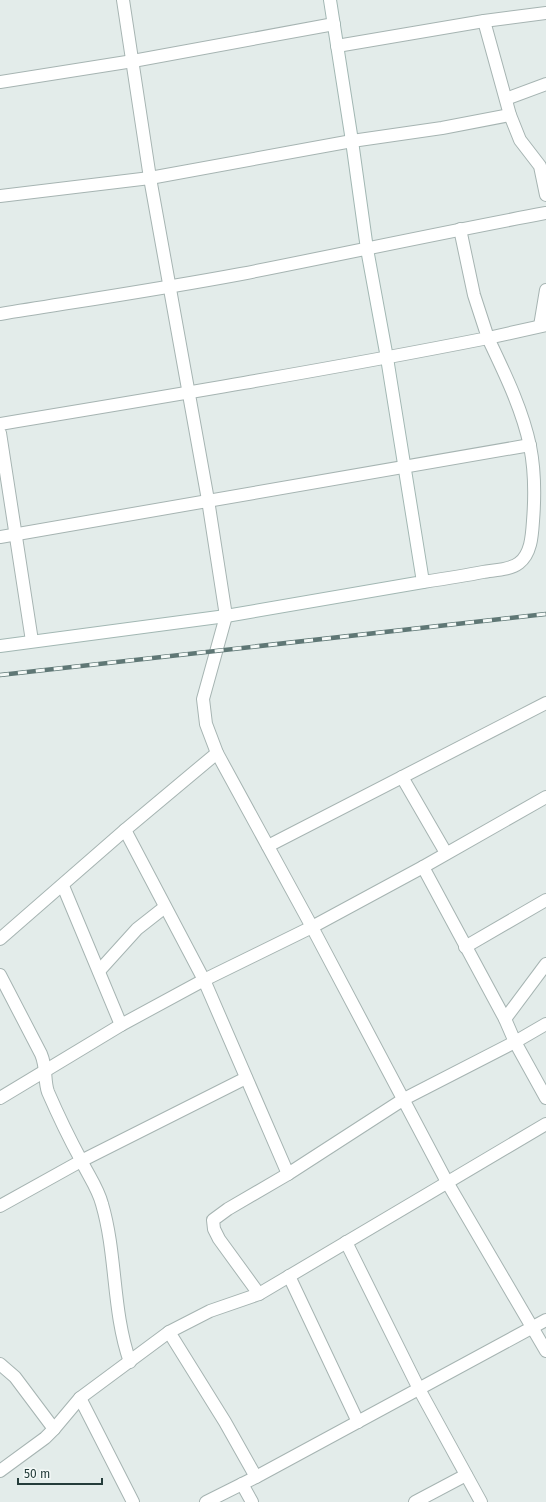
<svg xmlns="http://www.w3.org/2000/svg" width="546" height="1502" viewBox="0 0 546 1502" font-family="'Fira Sans',sans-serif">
  <rect width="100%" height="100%" fill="#e3ecea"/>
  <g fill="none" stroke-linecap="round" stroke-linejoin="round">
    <defs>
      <g id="minor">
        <polyline points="123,0 150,178 208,500 226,616 203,699 206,724 217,753 312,927 447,1182 546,1351"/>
        <polyline points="484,21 510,115 520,140 540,166 546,195"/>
        <polyline points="337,46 484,21 546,13"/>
        <polyline points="0,82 133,61 334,24"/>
        <polyline points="506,99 546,84"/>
        <polyline points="0,196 150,178 352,141 442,128 510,115"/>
        <path d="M0 314C80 301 161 289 241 274 343 254 444 232 546 213"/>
        <polyline points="540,326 546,290"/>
        <path d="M0 424C163 397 326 370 488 338L474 295 460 229"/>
        <polyline points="0,433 32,641"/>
        <polyline points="0,537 530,445"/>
        <path d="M423 582C443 579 463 576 483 572 494 570 510 570 519 563 531 554 532 536 533 521 535 496 535 471 530 446 522 408 504 372 488 338L546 325"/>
        <polyline points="402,777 446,853"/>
        <polyline points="125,830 204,980 288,1174"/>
        <polyline points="268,846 546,703"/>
        <polyline points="423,867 505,1019 515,1042 546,1098"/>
        <polyline points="63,886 121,1025"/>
        <polyline points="0,939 125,830 217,753"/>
        <polyline points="465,947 546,900"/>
        <polyline points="99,971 137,929 165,907"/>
        <path d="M0 975 41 1054C47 1068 44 1081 48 1092 58 1115 69 1138 81 1160 88 1175 98 1188 102 1204 117 1255 112 1311 130 1362"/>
        <polyline points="505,1019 546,964"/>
        <polyline points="0,1098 121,1025 204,980 312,927 423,867 546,797"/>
        <polyline points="0,1206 81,1161 246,1078"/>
        <polyline points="346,1242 419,1389 481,1502"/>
        <polyline points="289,1276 358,1422"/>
        <polyline points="259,1294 219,1239 214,1229 213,1220 228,1209 288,1174 404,1099 515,1042 546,1024"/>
        <polyline points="169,1332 225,1422 256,1477"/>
        <polyline points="0,1364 15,1377 54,1429"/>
        <polyline points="80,1398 133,1502"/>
        <polyline points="0,1471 45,1438 54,1429 80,1398 169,1332 210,1311 259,1294 546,1124"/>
        <polyline points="242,1484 252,1502"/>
        <polyline points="206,1502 256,1477 546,1320"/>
        <polyline points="415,1502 466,1475"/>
      </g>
      <polyline id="secondary" points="0,646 226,616 423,582 387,358 367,249 352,141 330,0"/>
    </defs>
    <!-- minor casing -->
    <use href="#minor" stroke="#a6b4b2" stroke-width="14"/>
    <!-- secondary casing -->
    <use href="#secondary" stroke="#a2b7b3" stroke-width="14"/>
    <!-- minor -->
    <use href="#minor" stroke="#fff" stroke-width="12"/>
    <!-- secondary -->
    <use href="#secondary" stroke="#fff" stroke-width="12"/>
    <defs>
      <polyline id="rail" points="0,675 546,614"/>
    </defs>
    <!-- rail casing -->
    <use href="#rail" stroke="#5f7775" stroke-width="4.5"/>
    <!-- rail -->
    <use href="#rail" stroke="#f4f9f7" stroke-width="3" stroke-dasharray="9" stroke-linecap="butt"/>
  </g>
  <!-- scale -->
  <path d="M18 1478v6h84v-6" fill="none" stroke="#243c3a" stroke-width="2"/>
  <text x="24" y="1478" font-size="12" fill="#243c3a" stroke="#f4f9f7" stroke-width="3" paint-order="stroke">50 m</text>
</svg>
